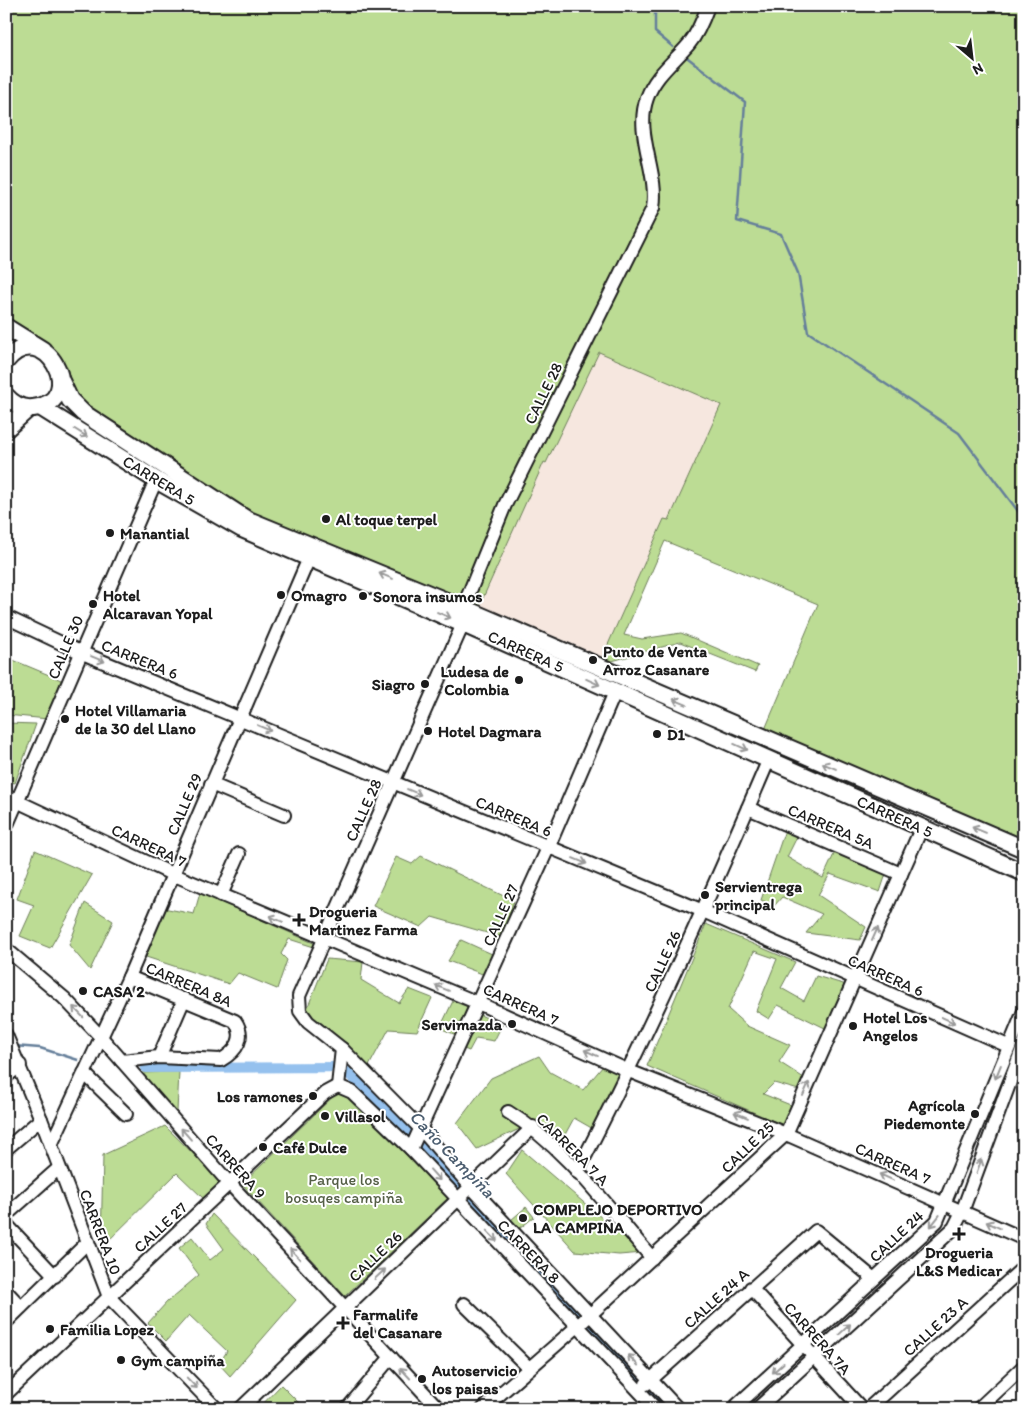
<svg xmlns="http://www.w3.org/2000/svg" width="1030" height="1415" viewBox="0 0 1030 1415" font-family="Itim,sans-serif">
  <rect width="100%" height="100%" fill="#fff"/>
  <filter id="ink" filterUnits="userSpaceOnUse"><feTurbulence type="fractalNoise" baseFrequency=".02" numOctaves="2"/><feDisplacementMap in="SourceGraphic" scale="10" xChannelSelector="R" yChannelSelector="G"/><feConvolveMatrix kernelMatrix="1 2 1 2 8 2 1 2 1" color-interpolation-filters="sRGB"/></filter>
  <g filter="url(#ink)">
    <!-- built -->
    <polygon fill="#f6e7df" points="599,352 721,405 669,521 664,519 602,658 478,609 544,462 546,463"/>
    <!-- green -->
    <g fill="#bcdc94" stroke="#6c7c58">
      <polygon points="6,6 1024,6 1024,845 763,734 818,604 665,541 624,635 642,639 681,633 758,666 755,672 680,642 612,661 602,658 664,519 669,520 721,405 599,352 546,463 544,462 478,609 278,529 85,411 64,380 6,321"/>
      <polygon points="13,660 61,680 48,719 6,715 6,667"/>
      <polygon points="6,723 36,724 15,783 6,781"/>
      <polygon points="785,830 798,835 787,857 823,878 836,850 886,874 880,892 830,874 818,895 866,927 860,940 806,933 822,914 782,897 774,906 761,900"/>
      <polygon points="35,850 92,875 50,948 20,936 34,905 17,899"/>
      <polygon points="421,856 514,901 501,937 432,917 421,927 373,906 396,857 412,864"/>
      <polygon points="200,893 318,945 317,948 289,939 281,954 287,960 277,989 238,973 229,984 146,957 163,908 194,914"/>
      <polygon points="85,903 113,921 90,970 69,945"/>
      <polygon points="706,924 795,962 781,988 804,1001 816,976 850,986 829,1030 778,1005 769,1019 756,1011 777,959 754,951 728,1009 747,1026 790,1045 779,1062 804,1078 806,1092 774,1083 763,1094 793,1106 785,1126 647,1066"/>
      <polygon points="461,940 492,954 485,975 448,961"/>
      <polygon points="327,959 363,962 361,980 399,1003 409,989 432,998 417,1031 389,1029 369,1066 305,1014"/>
      <polygon points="453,1001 473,1009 456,1035 440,1028"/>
      <polygon points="478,1014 502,1025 494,1041 476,1038 469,1051 464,1049"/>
      <polygon points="539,1056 550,1072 583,1090 603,1066 620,1074 595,1130 574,1118 562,1140 532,1123 477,1149 457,1123 491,1078"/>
      <polygon points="179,1072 177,1112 140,1073"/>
      <polygon points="345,1085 450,1196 345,1296 242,1184"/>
      <polygon points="165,1126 221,1181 204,1199 177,1173 101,1248 103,1155"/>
      <polygon points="522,1150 643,1253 619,1255 575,1251 506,1174"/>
      <polygon points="526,1207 534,1217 519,1229 511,1220"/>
      <polygon points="212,1214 296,1300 230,1376 219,1364 227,1351 189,1315 166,1341 148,1323 167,1302 199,1275 179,1248 192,1237 210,1260 224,1249 206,1224"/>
      <polygon points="281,1385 305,1409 258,1409"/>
    </g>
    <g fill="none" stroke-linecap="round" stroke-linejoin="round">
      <!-- stream -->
      <g stroke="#657f9a" stroke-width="2.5">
        <polyline points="655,6 655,32 673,47"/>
        <polyline points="684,55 745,102 737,221 781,234 798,273 808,332 959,433 1024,519"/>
        <polyline points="14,1046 40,1048 78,1060"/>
      </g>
      <!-- canal -->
      <polyline stroke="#95c1ee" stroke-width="10" points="146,1068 341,1067 408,1129 587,1324 669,1409"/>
      <defs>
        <g id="minor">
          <path d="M463 608 505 505 653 208C659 172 634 134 647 98 655 75 674 62 689 44 698 33 703 20 708 6"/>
          <polyline points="6,617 80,652 703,911 1008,1046"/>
          <polyline points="463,624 299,996 300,1011 308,1022 342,1049 420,1128 472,1188 678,1409"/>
          <polyline points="211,784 284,815"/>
          <polyline points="6,796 172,874 478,1003 629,1071 786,1134 1024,1239"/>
          <polyline points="748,808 901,874"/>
          <polyline points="6,827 156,480"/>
          <polyline points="221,895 239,854"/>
          <polyline points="6,949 64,998 100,1036 230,1184 439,1409"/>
          <polyline points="6,1035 41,1119 109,1297 217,1409"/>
          <polyline points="159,1057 184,999"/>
          <path d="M122 1061 159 1057 221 1060C237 1051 246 1037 235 1021L129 977"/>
          <polyline points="84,1073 126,1114"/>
          <polyline points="6,1077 20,1065"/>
          <polyline points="338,1086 352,1092 411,1149 656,1409"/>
          <polyline points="338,1086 342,1049"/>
          <path d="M508 1112C566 1147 608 1208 652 1258"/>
          <polyline points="51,1145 129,977 309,558"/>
          <polyline points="6,1149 41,1119"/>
          <polyline points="411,1149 548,848 615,692"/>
          <path d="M577 1172C647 1037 709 899 769 759"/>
          <polyline points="6,1215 59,1168"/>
          <polyline points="6,1224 55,1276"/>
          <polyline points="751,1288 862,1409"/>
          <polyline points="6,1291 21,1307"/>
          <polyline points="464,1304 529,1368"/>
          <polyline points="6,1322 88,1242"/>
          <polyline points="646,1384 816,1231 874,1279"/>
          <polyline points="6,1394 325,1093 338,1086"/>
          <polyline points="240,1409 533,1127"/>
          <polyline points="347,1409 391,1357"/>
          <polyline points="483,1409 580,1324 786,1134 921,829"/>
          <polyline points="733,1409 937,1221 1024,1011"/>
          <polyline points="757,1409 954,1228 962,1212 1024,1044"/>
          <polyline points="868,1409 1024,1267"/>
          <polyline points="978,1409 1024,1366"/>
        </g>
        <g id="major">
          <polyline points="6,327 43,350"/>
          <path d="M6 361C43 315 91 401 33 408 23 409 13 404 6 396"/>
          <polyline points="61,381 70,400 83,413 246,519 463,608 1024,849"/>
          <polyline points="40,407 156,480 242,529 463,624 1024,873"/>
          <polyline points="6,429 28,409"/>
        </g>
      </defs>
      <!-- minor casing -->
      <use href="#minor" stroke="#1c1c1c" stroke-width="16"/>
      <!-- major casing -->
      <use href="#major" stroke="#1c1c1c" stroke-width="20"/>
      <!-- minor -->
      <use href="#minor" stroke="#fff" stroke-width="12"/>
      <!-- major -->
      <use href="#major" stroke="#fff" stroke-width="16"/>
    </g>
    <!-- one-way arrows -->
    <defs><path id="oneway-shaft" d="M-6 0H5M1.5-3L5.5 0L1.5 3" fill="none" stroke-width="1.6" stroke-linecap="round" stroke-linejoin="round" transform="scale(1.25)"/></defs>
    <g stroke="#999">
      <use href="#oneway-shaft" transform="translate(81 433) rotate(32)"/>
      <use href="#oneway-shaft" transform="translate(386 576) rotate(-158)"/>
      <use href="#oneway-shaft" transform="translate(444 615) rotate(23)"/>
      <use href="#oneway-shaft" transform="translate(98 659) rotate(22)"/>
      <use href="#oneway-shaft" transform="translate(593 682) rotate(24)"/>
      <use href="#oneway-shaft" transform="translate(680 702) rotate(-157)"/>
      <use href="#oneway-shaft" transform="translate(264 728) rotate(23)"/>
      <use href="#oneway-shaft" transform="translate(741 747) rotate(24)"/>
      <use href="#oneway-shaft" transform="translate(829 766) rotate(-157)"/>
      <use href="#oneway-shaft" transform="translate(414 792) rotate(23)"/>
      <use href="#oneway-shaft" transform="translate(979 830) rotate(-158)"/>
      <use href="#oneway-shaft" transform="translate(580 861) rotate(22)"/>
      <use href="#oneway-shaft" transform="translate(276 919) rotate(-157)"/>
      <use href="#oneway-shaft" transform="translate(875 934) rotate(-66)"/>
      <use href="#oneway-shaft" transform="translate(442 988) rotate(-158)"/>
      <use href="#oneway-shaft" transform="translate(78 1012) rotate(-134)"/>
      <use href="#oneway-shaft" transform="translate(948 1020) rotate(24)"/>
      <use href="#oneway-shaft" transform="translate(591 1053) rotate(-156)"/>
      <use href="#oneway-shaft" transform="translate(998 1072) rotate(112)"/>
      <use href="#oneway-shaft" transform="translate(806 1089) rotate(-66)"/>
      <use href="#oneway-shaft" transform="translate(741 1115) rotate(-158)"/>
      <use href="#oneway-shaft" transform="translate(186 1134) rotate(-131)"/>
      <use href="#oneway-shaft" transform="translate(979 1166) rotate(-70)"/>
      <use href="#oneway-shaft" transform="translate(435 1175) rotate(48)"/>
      <use href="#oneway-shaft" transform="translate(886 1177) rotate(-156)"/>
      <use href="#oneway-shaft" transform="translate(935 1221) rotate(128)"/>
      <use href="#oneway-shaft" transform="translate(993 1225) rotate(-156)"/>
      <use href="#oneway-shaft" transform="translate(492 1236) rotate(46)"/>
      <use href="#oneway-shaft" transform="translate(295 1254) rotate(-133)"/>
      <use href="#oneway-shaft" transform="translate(380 1274) rotate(-43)"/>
      <use href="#oneway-shaft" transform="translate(845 1329) rotate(-43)"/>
      <use href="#oneway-shaft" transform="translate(633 1360) rotate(-133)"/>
      <use href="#oneway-shaft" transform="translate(778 1368) rotate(138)"/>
      <use href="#oneway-shaft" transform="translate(405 1373) rotate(-133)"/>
      <use href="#oneway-shaft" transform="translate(192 1383) rotate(46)"/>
    </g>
  </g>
  <!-- markers -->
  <g fill="#1c1c1c" stroke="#fff" stroke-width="2">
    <circle cx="326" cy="519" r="5"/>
    <circle cx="110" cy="533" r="5"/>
    <circle cx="281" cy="595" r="5"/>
    <circle cx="363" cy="596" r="5"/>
    <circle cx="93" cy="604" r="5"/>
    <circle cx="593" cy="660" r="5"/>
    <circle cx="519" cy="680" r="5"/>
    <circle cx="425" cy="684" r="5"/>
    <circle cx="65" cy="719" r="5"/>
    <circle cx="428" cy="731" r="5"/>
    <circle cx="657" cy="734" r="5"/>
    <circle cx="705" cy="895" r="5"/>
    <path d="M296.5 912.5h5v5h5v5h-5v5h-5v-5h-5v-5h5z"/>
    <circle cx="83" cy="991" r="5"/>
    <circle cx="512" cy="1024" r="5"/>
    <circle cx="853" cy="1026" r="5"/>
    <circle cx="313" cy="1096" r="5"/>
    <circle cx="975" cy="1114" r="5"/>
    <circle cx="325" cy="1116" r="5"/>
    <circle cx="263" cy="1147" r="5"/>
    <circle cx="523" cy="1218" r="5"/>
    <path d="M956.5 1226.5h5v5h5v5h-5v5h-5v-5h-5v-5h5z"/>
    <path d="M340.5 1315.5h5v5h5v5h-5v5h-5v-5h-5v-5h5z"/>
    <circle cx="50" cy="1329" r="5"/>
    <circle cx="121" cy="1360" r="5"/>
    <circle cx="422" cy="1379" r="5"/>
  </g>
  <g text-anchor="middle" stroke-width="4" stroke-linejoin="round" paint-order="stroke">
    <!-- street labels -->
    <g font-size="16" fill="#1c1c1c" stroke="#fff">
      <text transform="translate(543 393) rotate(-64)" y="6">CALLE 28</text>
      <text transform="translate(159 480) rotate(31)" y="6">CARRERA 5</text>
      <text transform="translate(65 647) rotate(-67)" y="6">CALLE 30</text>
      <text transform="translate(526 651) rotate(24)" y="6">CARRERA 5</text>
      <text transform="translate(140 659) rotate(22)" y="6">CARRERA 6</text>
      <text transform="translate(184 804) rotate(-67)" y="6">CALLE 29</text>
      <text transform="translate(363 810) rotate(-66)" y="6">CALLE 28</text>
      <text transform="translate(514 816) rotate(23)" y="6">CARRERA 6</text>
      <text transform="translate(895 816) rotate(24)" y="6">CARRERA 5</text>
      <text transform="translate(831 826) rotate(23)" y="6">CARRERA 5A</text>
      <text transform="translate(149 845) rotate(25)" y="6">CARRERA 7</text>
      <text transform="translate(500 915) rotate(-66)" y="6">CALLE 27</text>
      <text transform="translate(662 961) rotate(-65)" y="6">CALLE 26</text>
      <text transform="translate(886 975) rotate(24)" y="6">CARRERA 6</text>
      <text transform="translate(189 984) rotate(23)" y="6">CARRERA 8A</text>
      <text transform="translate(521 1004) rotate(24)" y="6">CARRERA 7</text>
      <text transform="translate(747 1147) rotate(-44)" y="6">CALLE 25</text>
      <text transform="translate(573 1149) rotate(45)" y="6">CARRERA 7 A</text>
      <text transform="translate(893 1163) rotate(24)" y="6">CARRERA 7</text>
      <text transform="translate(236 1166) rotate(48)" y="6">CARRERA 9</text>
      <text transform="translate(160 1227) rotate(-43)" y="6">CALLE 27</text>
      <text transform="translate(101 1232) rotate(69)" y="6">CARRERA 10</text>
      <text transform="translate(896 1236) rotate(-43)" y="6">CALLE 24</text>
      <text transform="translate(529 1251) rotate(46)" y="6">CARRERA 8</text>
      <text transform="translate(375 1256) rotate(-43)" y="6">CALLE 26</text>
      <text transform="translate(716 1298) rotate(-42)" y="6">CALLE 24 A</text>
      <text transform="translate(935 1326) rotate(-42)" y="6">CALLE 23 A</text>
      <text transform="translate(818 1338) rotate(48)" y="6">CARRERA 7A</text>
    </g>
    <!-- poi labels -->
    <g font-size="16" font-weight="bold" fill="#1c1c1c" stroke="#fff" text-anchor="start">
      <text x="336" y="525">Al toque terpel</text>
      <text x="120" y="539">Manantial</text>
      <text x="103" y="601">Hotel<tspan x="103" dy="18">Alcaravan Yopal</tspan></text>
      <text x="291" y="601">Omagro</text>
      <text x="373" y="602">Sonora insumos</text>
      <text x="603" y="657">Punto de Venta<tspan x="603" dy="18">Arroz Casanare</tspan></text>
      <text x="509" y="677" text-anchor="end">Ludesa de<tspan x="509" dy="18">Colombia</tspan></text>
      <text x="415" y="690" text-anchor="end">Siagro</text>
      <text x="75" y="716">Hotel Villamaria<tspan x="75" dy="18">de la 30 del Llano</tspan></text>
      <text x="438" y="737">Hotel Dagmara</text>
      <text x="667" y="740">D1</text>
      <text x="715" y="892">Servientrega<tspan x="715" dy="18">principal</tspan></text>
      <text x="309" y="917">Drogueria<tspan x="309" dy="18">Martinez Farma</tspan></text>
      <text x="93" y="997">CASA 2</text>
      <text x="863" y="1023">Hotel Los<tspan x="863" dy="18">Angelos</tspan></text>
      <text x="502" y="1030" text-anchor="end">Servimazda</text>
      <text x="303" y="1102" text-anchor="end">Los ramones</text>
      <text x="965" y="1111" text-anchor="end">Agrícola<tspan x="965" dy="18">Piedemonte</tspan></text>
      <text x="335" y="1122">Villasol</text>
      <text x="273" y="1153">Café Dulce</text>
      <text x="533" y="1215">COMPLEJO DEPORTIVO<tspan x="533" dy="18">LA CAMPIÑA</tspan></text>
      <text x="959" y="1258" text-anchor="middle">Drogueria<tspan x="959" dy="18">L&amp;S Medicar</tspan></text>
      <text x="353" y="1320">Farmalife<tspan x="353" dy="18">del Casanare</tspan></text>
      <text x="60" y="1335">Familia Lopez</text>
      <text x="131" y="1366">Gym campiña</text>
      <text x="432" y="1376">Autoservicio<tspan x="432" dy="18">los paisas</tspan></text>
    </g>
    <!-- park labels -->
    <g font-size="16" fill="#545f46" stroke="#fff">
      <text x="344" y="1185">Parque los<tspan x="344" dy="18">bosuqes campiña</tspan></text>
    </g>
    <!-- water labels -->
    <g font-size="18" font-style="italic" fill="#4c5e70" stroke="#fff">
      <text transform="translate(452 1154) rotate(46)" y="6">Caño Campiña</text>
    </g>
  </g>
  <!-- margin -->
  <rect width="1030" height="1415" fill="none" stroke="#fff" stroke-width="25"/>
  <rect x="12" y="12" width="1005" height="1390" fill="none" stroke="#1c1c1c" stroke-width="2" filter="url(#ink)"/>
  <!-- north arrow -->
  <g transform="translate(972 58) rotate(152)" stroke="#ffffff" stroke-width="4" paint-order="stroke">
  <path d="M0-4L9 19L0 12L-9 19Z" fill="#1c1c1c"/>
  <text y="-8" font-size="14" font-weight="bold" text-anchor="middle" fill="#1c1c1c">N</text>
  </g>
</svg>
